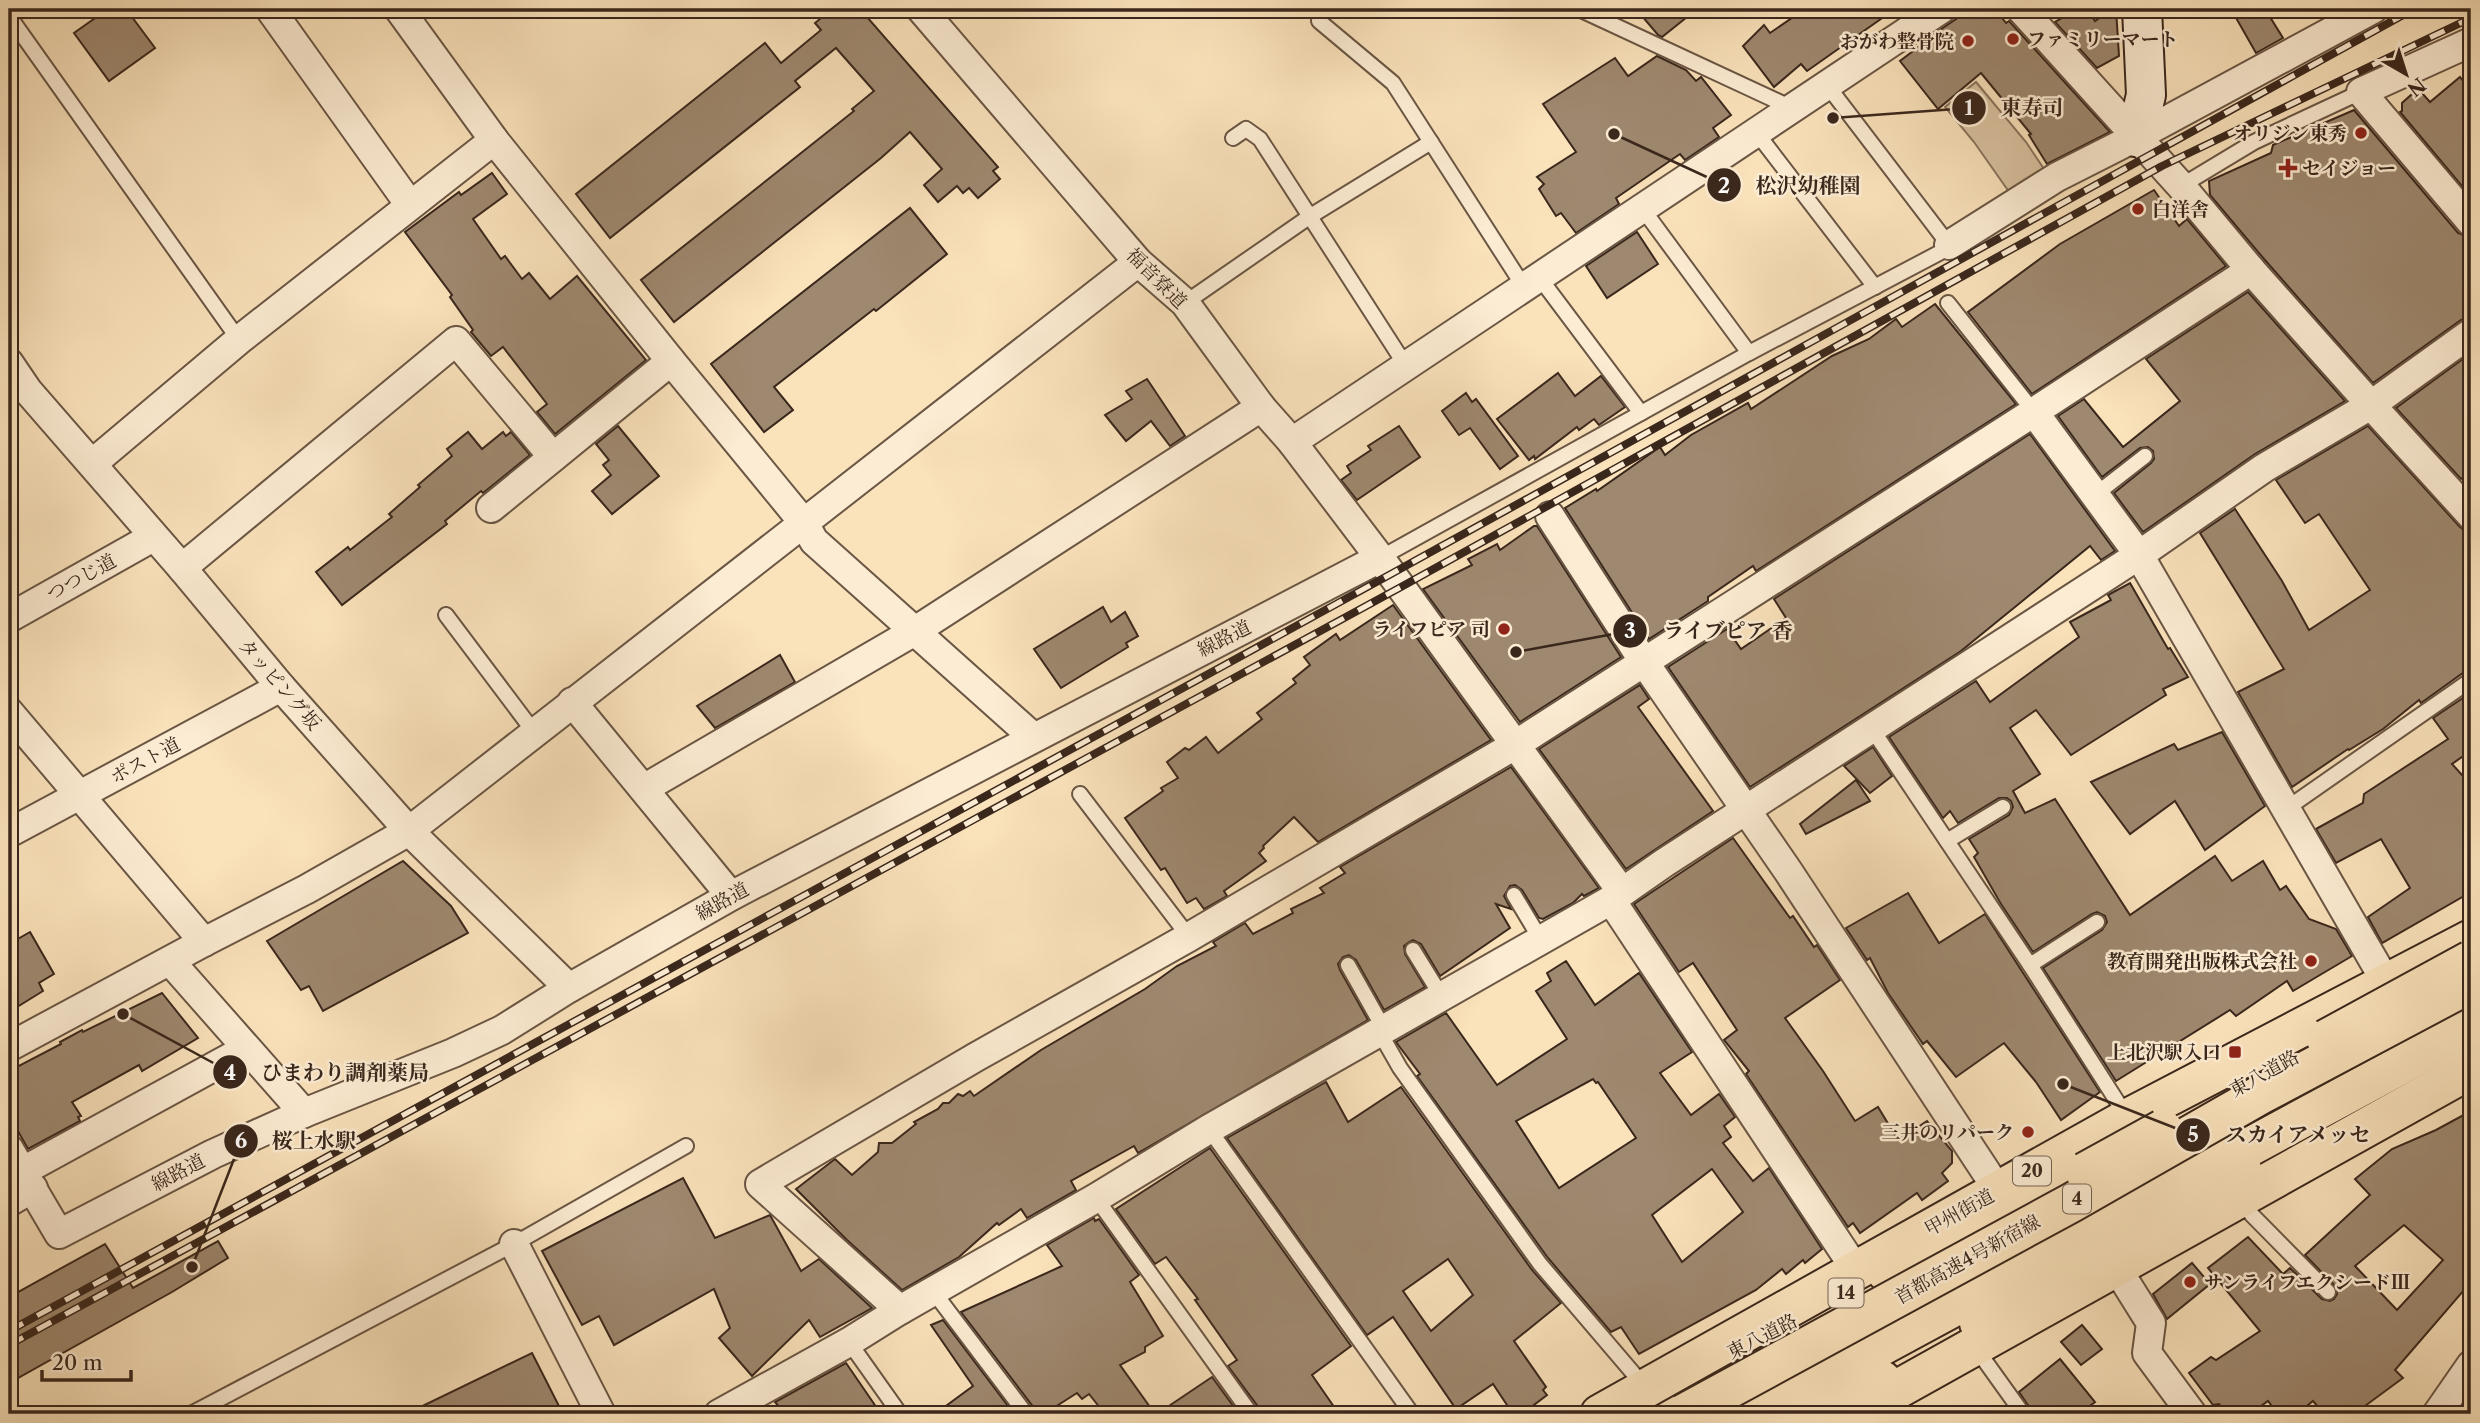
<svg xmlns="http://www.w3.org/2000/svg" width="2480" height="1423" viewBox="0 0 2480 1423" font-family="'Libre Caslon Text','Noto Serif JP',serif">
  <rect width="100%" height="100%" fill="#fae2bb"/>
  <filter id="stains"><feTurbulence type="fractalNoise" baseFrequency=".00286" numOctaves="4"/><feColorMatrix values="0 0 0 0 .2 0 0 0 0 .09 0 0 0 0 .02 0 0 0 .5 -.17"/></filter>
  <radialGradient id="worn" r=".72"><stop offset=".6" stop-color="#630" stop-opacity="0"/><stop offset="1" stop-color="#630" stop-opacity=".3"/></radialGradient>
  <!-- green -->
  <polygon fill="#d9c2a0" stroke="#8a745e" stroke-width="2" points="1976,82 2026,142 2046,172 2012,196 1974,142 1945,107"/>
  <!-- building -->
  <g fill="#9e886f" stroke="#3a271c" stroke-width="2" fill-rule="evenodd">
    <polygon points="108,9 126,9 155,48 109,81 74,33"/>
    <polygon points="832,9 860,9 998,167 993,171 1000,179 978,198 969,188 963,193 957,186 938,202 924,185 942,169 910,132 881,158 674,322 641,280 854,111 852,109 874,91 836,48 795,81 800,87 610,238 576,194 765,43 781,63 821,30 815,23"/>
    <polygon points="1636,9 1697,9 1662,37 1658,35"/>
    <polygon points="1805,9 1895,9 1807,71 1801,64 1774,87 1743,46 1764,25 1770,33"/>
    <polygon points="1971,9 1995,9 2006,23 2009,21 2110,132 2047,164 2029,135 2031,134 1981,73 1938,109 1900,61 1929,39 1928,38"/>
    <polygon points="2078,9 2087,9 2095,21 2112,9 2116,9 2119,56 2097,68 2055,22"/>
    <polygon points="2231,9 2265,9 2283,38 2256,53"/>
    <polygon points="1657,56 1686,70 1696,81 1701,77 1731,115 1713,128 1719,137 1685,160 1680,154 1616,198 1619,204 1576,233 1561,213 1556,216 1539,189 1544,184 1537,177 1576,152 1543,104 1615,58 1628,76"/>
    <polygon points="2460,77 2471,91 2471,197 2400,112 2402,111 2402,103 2412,94 2422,93 2430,102"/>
    <polygon points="2354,110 2458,233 2471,238 2471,317 2461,320 2373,383 2264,259 2210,195 2209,181 2271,153 2273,145"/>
    <polygon points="492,173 507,194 473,219 501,259 505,256 522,279 529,273 550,299 577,276 646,360 555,434 537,412 547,404 503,347 491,356 471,332 473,330 450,297 452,295 405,232 459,192 461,195"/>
    <polygon points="2154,190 2179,226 2187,219 2226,266 2032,394 1968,312 2060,244"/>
    <polygon points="910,208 947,254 876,311 874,309 774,387 793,410 764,432 711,364"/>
    <polygon points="1637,232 1658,264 1607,298 1586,266"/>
    <polygon points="2248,292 2345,401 2255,454 2143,532 2114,493 2151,463 2154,459 2153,451 2148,447 2140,448 2102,477 2058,416 2084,399 2123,447 2180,401 2146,359"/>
    <polygon points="1935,304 2016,404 1756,571 1753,566 1708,597 1708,601 1649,639 1565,508 1596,489 1597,491 1660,447 1665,455 1691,435 1748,403 1751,409 1832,356 1869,339 1896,319 1902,327"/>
    <polygon points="2471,353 2471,471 2461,479 2396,408"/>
    <polygon points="1558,373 1575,396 1601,376 1625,407 1599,425 1594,419 1579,430 1577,427 1535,459 1534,456 1529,460 1497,419"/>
    <polygon points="1147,379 1185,436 1170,446 1151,421 1126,441 1105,415 1132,399 1126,391"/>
    <polygon points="1466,393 1472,402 1476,399 1518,456 1500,469 1470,428 1459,435 1442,411"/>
    <polygon points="618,426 659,476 612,514 592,491 611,475 603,465 609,460 596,444"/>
    <polygon points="1399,426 1420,457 1357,500 1341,480 1351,473 1347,466 1371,450 1368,446"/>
    <polygon points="2368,426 2459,526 2471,536 2471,667 2421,703 2419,700 2383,729 2349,750 2348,749 2292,787 2238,692 2284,669 2200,533 2235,509 2282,581 2309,630 2370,590 2319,514 2305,523 2276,480"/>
    <polygon points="468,432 482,449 503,432 506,436 511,432 530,455 483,493 481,491 445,521 447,524 342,605 316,572 348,547 350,550 392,517 389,514 420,487 418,485 452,456 447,449"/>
    <polygon points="2030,434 2115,551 2101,560 2090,546 1961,651 1750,787 1668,667 1727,629 1741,649 1786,618 1774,599"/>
    <polygon points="1534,526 1537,526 1621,657 1520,722 1423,589 1472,565 1468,559 1497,544 1500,550"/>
    <polygon points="2130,583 2168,649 2170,648 2188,677 2163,689 2166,695 2071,755 2036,710 2010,728 2040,774 2013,791 2025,813 2055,799 2130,915 2215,856 2232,881 2263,861 2280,890 2286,886 2309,919 2336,929 2352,956 2293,991 2287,981 2236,1016 2230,1010 2116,1081 2043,968 2102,930 2107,922 2105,916 2097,912 2092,914 2033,952 2001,904 1974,857 1978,853 1969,839 2009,815 2013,807 2011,801 2007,798 1999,798 1958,823 1950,811 1943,818 1889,737 1976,681 1990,702 2079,637 2070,622 2111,600 2108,595"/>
    <polygon points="1393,605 1491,740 1318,842 1294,817 1263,846 1264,848 1259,853 1266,861 1224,891 1227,896 1204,909 1196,898 1187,903 1165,868 1161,870 1125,818 1163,791 1161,788 1178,778 1167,762 1185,748 1189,750 1206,737 1218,753 1262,719 1257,713 1296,683 1293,679 1310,665 1304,657 1336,634 1340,640"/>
    <polygon points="1103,607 1111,622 1125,612 1138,636 1126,643 1128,647 1061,688 1034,649"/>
    <polygon points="780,655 795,682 715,728 697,706"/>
    <polygon points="1640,685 1649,699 1638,707 1713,811 1626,869 1539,749"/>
    <polygon points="2463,698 2471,709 2471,770 2462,757 2452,764 2471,785 2471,892 2382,943 2368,917 2410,888 2381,839 2336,863 2316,829 2363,803 2364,794 2448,739 2433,718"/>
    <polygon points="2222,732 2265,806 2205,850 2175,801 2130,834 2091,782 2174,744 2178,750"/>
    <polygon points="1873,747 1892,776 1870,793 1844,766"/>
    <polygon points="1511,767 1599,888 1584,896 1582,894 1573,903 1543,919 1539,918 1522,890 1515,885 1510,886 1504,896 1511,909 1496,904 1510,928 1440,976 1421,944 1413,940 1409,942 1404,946 1405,954 1425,987 1384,1010 1356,960 1349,955 1343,957 1338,964 1340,970 1368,1020 1138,1153 1134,1146 1071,1181 1076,1190 1027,1218 1021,1209 999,1225 997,1223 959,1257 902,1290 847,1240 796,1189 835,1159 852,1175 878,1152 879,1143 892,1143 916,1124 914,1122 938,1109 943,1103 949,1103 958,1094 963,1096 970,1091 974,1096 1041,1050 1145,989 1177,966 1216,946 1213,942 1245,923 1253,934 1293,913 1291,909 1324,893 1320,888 1345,873 1340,867"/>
    <polygon points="1856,780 1870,801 1806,834 1800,824"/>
    <polygon points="1733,838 1790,918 1793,916 1814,947 1817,945 1840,980 1785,1018 1823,1071 1855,1121 1878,1107 1898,1140 1927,1121 1952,1151 1952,1163 1942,1173 1948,1181 1922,1200 1917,1193 1860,1233 1853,1223 1848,1227 1746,1074 1749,1071 1724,1040 1737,1030 1693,963 1679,972 1634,904"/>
    <polygon points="403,861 451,906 468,933 323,1011 309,986 301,990 267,941"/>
    <polygon points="1908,893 1939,943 1985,914 2100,1092 2061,1120 2036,1082 2004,1043 1956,1077 1927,1041 1923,1044 1888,993 1870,958 1867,960 1846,928"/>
    <polygon points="30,932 54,974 39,983 43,991 9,1012 9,944"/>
    <path d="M1566 961 1595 1005 1639 973 1692 1052 1660 1073 1691 1115 1719 1094 1735 1117 1724 1126 1731 1137 1723 1143 1753 1181 1769 1168 1822 1249 1805 1263 1803 1260 1786 1274 1782 1269 1756 1290 1639 1354 1621 1327 1611 1332 1548 1258 1417 1076 1420 1074 1396 1042 1446 1013 1497 1085 1567 1039 1536 991 1551 981 1547 973ZM1593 1079 1596 1083 1598 1082 1636 1138 1559 1188 1516 1121ZM1712 1169 1743 1212 1682 1262 1652 1215Z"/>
    <polygon points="162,993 198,1038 142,1071 139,1065 72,1102 81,1116 78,1117 80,1121 28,1149 9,1115 9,1071 61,1044 60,1042 82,1030 83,1032"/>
    <path d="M1326 1082 1348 1122 1401 1087 1532 1270 1561 1303 1514 1341 1546 1387 1543 1390 1547 1395 1522 1414H1513L1493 1384 1456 1409 1393 1317 1367 1335 1227 1138ZM1448 1259 1473 1295 1431 1331 1403 1291Z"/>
    <path d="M2471 1111V1282L2395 1370 2403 1378 2354 1414H2324L2313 1401 2297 1414H2278L2268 1401 2250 1414H2227L2219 1404 2213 1405 2189 1373 2211 1357 2216 1360 2260 1331 2208 1268 2248 1237 2283 1274 2290 1268 2322 1299 2330 1301 2334 1299 2337 1294 2335 1286 2305 1255 2370 1195 2355 1179 2392 1149 2436 1130ZM2404 1225 2443 1260 2397 1310 2355 1266Z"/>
    <polygon points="1210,1148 1351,1346 1312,1375 1339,1414 1260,1414 1259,1408 1228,1366 1237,1360 1195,1300 1198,1299 1166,1257 1155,1264 1116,1209"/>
    <polygon points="683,1178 715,1238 770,1215 801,1271 819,1259 872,1308 820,1337 809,1320 752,1376 719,1338 730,1328 714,1289 614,1345 599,1316 582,1325 542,1251"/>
    <polygon points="1094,1218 1095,1221 1099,1219 1139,1275 1130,1282 1163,1336 1145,1347 1145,1352 1120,1365 1155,1414 1105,1414 1089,1394 1082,1399 1077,1393 1044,1414 1035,1414 1034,1408 961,1312 1062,1266 1047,1245"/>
    <polygon points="218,1241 228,1258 172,1292 9,1383 9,1297 105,1244 133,1288"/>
    <polygon points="2192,1263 2210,1284 2167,1319 2153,1294"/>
    <polygon points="943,1320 1014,1414 935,1414 973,1386 931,1325"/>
    <polygon points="2082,1325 2102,1349 2081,1365 2061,1342"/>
    <polygon points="532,1353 563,1414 406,1414"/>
    <polygon points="2060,1359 2095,1402 2079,1414 2034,1414 2019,1392"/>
    <polygon points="846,1363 881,1414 785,1414 775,1402"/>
    <polygon points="1212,1377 1239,1414 1157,1414"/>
  </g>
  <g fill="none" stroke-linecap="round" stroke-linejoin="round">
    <defs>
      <g id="lane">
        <polyline points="1579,9 1792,108"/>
        <polyline points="9,16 239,340"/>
        <polyline points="1319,21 1393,83 1524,287"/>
        <polyline points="1756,132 1875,287"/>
        <polyline points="1233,138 1246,129 1260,139 1406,366"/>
        <polyline points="2181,186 2254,142 2361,92"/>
        <polyline points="1642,208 1749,353"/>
        <polyline points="1539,277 1641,413"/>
        <polyline points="1185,303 1309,217 1431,142"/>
        <polyline points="1948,303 2034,412"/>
        <polyline points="2095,495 2145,456"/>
        <polyline points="1380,558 1749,353 1939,253 1949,245 1827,85"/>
        <polyline points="446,615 534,732"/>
        <polyline points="1872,729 2030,965 2127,1117"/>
        <polyline points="1080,794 1189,937"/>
        <polyline points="2286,809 2471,680"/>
        <polyline points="1947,841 2003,807"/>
        <polyline points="1514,895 1541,940"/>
        <polyline points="1413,950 1442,997"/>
        <polyline points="1348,965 1384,1029"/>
        <polyline points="2030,965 2097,922"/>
        <polyline points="1380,1033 1400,1068 1540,1264 1645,1387"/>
        <polyline points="1209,1129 1412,1414"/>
        <polyline points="1096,1198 1251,1414"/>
        <polyline points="2241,1199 2252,1215 2328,1292"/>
        <polyline points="933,1291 1026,1414"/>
        <polyline points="849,1342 900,1414"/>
        <polyline points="1975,1347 2023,1414"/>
        <polyline points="191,1414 514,1244 686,1146"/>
      </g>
      <g id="street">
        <polyline points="270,9 410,205"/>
        <polyline points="399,9 494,140 671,361 804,523 814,541 1033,737"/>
        <polyline points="921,9 1138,262 1185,303 1261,407 1292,442 1380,558 1622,892"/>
        <polyline points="2021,9 2181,186 2251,270 2371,405 2471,515"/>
        <polyline points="2471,42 2361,92 2471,222"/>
        <polyline points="1949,245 2057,177 2136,137 2373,9"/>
        <polyline points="9,363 28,391 182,568 281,687 409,831 569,988"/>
        <polyline points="2034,412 2139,555 2386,982"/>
        <polyline points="1292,442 1941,9"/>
        <polyline points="93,463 239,340 494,140"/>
        <polyline points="491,508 671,361"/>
        <polyline points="1550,516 1644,662 1788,871 1998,1190"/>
        <polyline points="182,568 456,341 553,457"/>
        <polyline points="9,618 153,537"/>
        <polyline points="572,702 731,896"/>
        <polyline points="9,712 204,942"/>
        <polyline points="645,788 915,631 1261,407"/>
        <polyline points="9,833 281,687"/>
        <polyline points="1611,900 1856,1270"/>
        <polyline points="170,961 304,1113"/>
        <polyline points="9,1047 204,942 307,889 409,831 1138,262"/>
        <polyline points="9,1149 59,1234 213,1154 304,1113 453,1053 502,1030 569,988 731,896 1380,558"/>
        <polyline points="23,1171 246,1049"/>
        <polyline points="9,1202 33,1188"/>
        <polyline points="514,1244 601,1414"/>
        <polyline points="2116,1267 2151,1323 2147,1353 2192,1414"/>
        <polyline points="900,1310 760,1184 976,1057 1189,937 1515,745 2034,412 2251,270"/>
        <polyline points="719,1414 849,1342 900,1310 1096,1198 1209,1129 1611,900 1664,863 2139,555 2264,468 2371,405 2471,333"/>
        <polyline points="2437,1414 2471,1365"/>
      </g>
      <polyline id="secondary" points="2136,137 2146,95 2142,9"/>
      <g id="primary">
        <polyline points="1887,1273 2085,1172"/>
        <polyline points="1979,1323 2243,1172"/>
        <polyline points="1823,1414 1882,1380"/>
      </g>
      <g id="highway">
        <polyline points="1600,1414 2128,1118 2471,939"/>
        <polyline points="1756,1414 2471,1027"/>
        <polyline points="1853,1414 2471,1069"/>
      </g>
    </defs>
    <!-- lane casing -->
    <use href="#lane" stroke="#6a5644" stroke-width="18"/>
    <!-- street casing -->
    <use href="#street" stroke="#6a5644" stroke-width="32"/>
    <!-- secondary casing -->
    <use href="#secondary" stroke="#3a271c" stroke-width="42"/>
    <!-- primary casing -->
    <use href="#primary" stroke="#3a271c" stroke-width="42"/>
    <!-- highway casing -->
    <use href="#highway" stroke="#3a271c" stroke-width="42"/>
    <!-- lane -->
    <use href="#lane" stroke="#fcecd3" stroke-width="14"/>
    <!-- street -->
    <use href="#street" stroke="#fcecd3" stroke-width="28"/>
    <!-- secondary -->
    <use href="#secondary" stroke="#fcecd3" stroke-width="38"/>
    <!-- primary -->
    <use href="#primary" stroke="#fae2bb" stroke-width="38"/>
    <!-- highway -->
    <use href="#highway" stroke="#fae2bb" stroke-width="38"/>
    <defs>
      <g id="rail">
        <polyline points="9,1331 1391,574 2414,9"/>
        <polyline points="9,1345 1401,587 2162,166 2471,18"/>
      </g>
    </defs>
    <!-- rail casing -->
    <use href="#rail" stroke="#3a271c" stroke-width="8"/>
    <!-- rail -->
    <use href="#rail" stroke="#fcecd3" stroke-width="5" stroke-dasharray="16" stroke-linecap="butt"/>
    <defs>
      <g id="primary-bridge">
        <polyline points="2326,1039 2471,960"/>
        <polyline points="2085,1172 2163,1129"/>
      </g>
      <polyline id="highway-bridge" points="1683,1414 2071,1203 2260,1095 2471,983"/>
    </defs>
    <!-- primary-bridge casing -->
    <use href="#primary-bridge" stroke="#3a271c" stroke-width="42" stroke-linecap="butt"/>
    <!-- highway-bridge casing -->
    <use href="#highway-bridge" stroke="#3a271c" stroke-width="42" stroke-linecap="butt"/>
    <!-- primary-bridge -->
    <use href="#primary-bridge" stroke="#fae2bb" stroke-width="38"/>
    <!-- highway-bridge -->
    <use href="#highway-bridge" stroke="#fae2bb" stroke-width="38"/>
  </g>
  <!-- markers -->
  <g fill="#8f2418" stroke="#fcecd3" stroke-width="2.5">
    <circle cx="2013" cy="39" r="7"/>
    <circle cx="1968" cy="41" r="7"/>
    <circle cx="2361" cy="133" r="7"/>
    <path d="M2284.5 157.5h7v7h7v7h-7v7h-7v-7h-7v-7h7z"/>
    <circle cx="2138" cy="209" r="7"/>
    <circle cx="1504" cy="629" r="7"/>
    <circle cx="2311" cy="961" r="7"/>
    <rect x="2228" y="1045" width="14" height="14" rx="3.5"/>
    <circle cx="2028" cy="1132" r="7"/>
    <circle cx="2190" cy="1282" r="7"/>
  </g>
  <g text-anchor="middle" stroke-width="5" stroke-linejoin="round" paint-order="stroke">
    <!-- shield labels -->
    <g fill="#fcecd3" stroke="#746253" stroke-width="2">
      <rect x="2013" y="1156.5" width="38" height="29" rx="5"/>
      <rect x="2063" y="1184.5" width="28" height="29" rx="5"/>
      <rect x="1828.5" y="1278.5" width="35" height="29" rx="5"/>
    </g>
    <g font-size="18" font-weight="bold" fill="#3a271c">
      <text x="2032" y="1177">20</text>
      <text x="2077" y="1205">4</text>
      <text x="1846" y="1299">14</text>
    </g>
    <!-- poi labels -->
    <g font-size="19" font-weight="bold" fill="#3a271c" stroke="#fcecd3" text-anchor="end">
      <text x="2027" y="46" text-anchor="start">ファミリーマート</text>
      <text x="1954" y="48">おがわ整骨院</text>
      <text x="2347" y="140">オリジン東秀</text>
      <text x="2302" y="175" text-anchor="start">セイジョー</text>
      <text x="2152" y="216" text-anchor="start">白洋舎</text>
      <text x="1490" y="636">ライフピア 司</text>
      <text x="2297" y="968">教育開発出版株式会社</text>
      <text x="2221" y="1059">上北沢駅入口</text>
      <text x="2014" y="1139">三井のリパーク</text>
      <text x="2204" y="1289" text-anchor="start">サンライフエクシードⅢ</text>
    </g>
    <!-- street labels -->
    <g font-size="19" fill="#3a271c" stroke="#fcecd3">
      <text transform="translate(1157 278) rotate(45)" y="7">福音寮道</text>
      <text transform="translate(81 577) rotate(-29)" y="7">つつじ道</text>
      <text transform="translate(1224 638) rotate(-27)" y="7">線路道</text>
      <text transform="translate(280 684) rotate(49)" y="7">タッピング坂</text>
      <text transform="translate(145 760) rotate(-28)" y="7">ポスト道</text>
      <text transform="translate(722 901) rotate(-29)" y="7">線路道</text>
      <text transform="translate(2264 1073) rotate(-29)" y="7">東八道路</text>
      <text transform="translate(178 1172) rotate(-28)" y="7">線路道</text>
      <text transform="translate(1959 1212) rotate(-29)" y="7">甲州街道</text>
      <text transform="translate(1967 1259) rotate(-29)" y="7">首都高速4号新宿線</text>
      <text transform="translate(1762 1336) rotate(-27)" y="7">東八道路</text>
    </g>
  </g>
  <!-- callouts -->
  <path fill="none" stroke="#3a271c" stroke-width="2.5" d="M1833 118L1969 108M1614 134L1724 185M1516 652L1630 631M123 1014L230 1072M2063 1084L2193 1135M192 1267L241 1141"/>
  <g fill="#3a271c" stroke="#fcecd3" stroke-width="2.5">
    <circle cx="1833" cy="118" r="7"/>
    <circle cx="1614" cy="134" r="7"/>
    <circle cx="1516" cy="652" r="7"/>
    <circle cx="123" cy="1014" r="7"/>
    <circle cx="2063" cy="1084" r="7"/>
    <circle cx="192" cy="1267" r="7"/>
    <circle cx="1969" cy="108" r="18"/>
    <circle cx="1724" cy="185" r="18"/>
    <circle cx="1630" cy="631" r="18"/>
    <circle cx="230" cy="1072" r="18"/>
    <circle cx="2193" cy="1135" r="18"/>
    <circle cx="241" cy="1141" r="18"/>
  </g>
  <g font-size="21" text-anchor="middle" font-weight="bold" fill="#fff">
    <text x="1969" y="115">1</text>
    <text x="1724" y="193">2</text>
    <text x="1630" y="638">3</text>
    <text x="230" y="1080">4</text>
    <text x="2193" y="1142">5</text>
    <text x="241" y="1148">6</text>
  </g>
  <g font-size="21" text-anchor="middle" font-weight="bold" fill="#3a271c" stroke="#fcecd3" stroke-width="5" stroke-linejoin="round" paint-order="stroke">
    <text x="2032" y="115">東寿司</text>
    <text x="1808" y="193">松沢幼稚園</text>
    <text x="1728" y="638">ライブピア 香</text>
    <text x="345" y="1080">ひまわり調剤薬局</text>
    <text x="2298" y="1142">スカイアメッセ</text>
    <text x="314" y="1148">桜上水駅</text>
  </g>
  <!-- margin -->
  <rect width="2480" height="1423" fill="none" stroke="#fae2bb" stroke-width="35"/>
  <rect x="10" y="10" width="2459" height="1402" fill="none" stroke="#3a271c" stroke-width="3.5"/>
  <rect x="18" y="18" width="2445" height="1388" fill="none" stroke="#3a271c" stroke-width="2"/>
  <!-- north arrow -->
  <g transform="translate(2406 74) rotate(141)" stroke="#fcecd3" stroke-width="5" paint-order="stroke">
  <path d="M0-5L12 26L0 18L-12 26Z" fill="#3a271c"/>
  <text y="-10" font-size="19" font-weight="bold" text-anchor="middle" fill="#3a271c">N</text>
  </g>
  <!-- scale -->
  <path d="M42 1370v10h89v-10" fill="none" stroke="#3a271c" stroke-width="3.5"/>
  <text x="52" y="1370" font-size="21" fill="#3a271c" stroke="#fcecd3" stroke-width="5" paint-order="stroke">20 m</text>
  <rect width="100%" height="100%" filter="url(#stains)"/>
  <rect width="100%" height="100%" fill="url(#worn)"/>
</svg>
